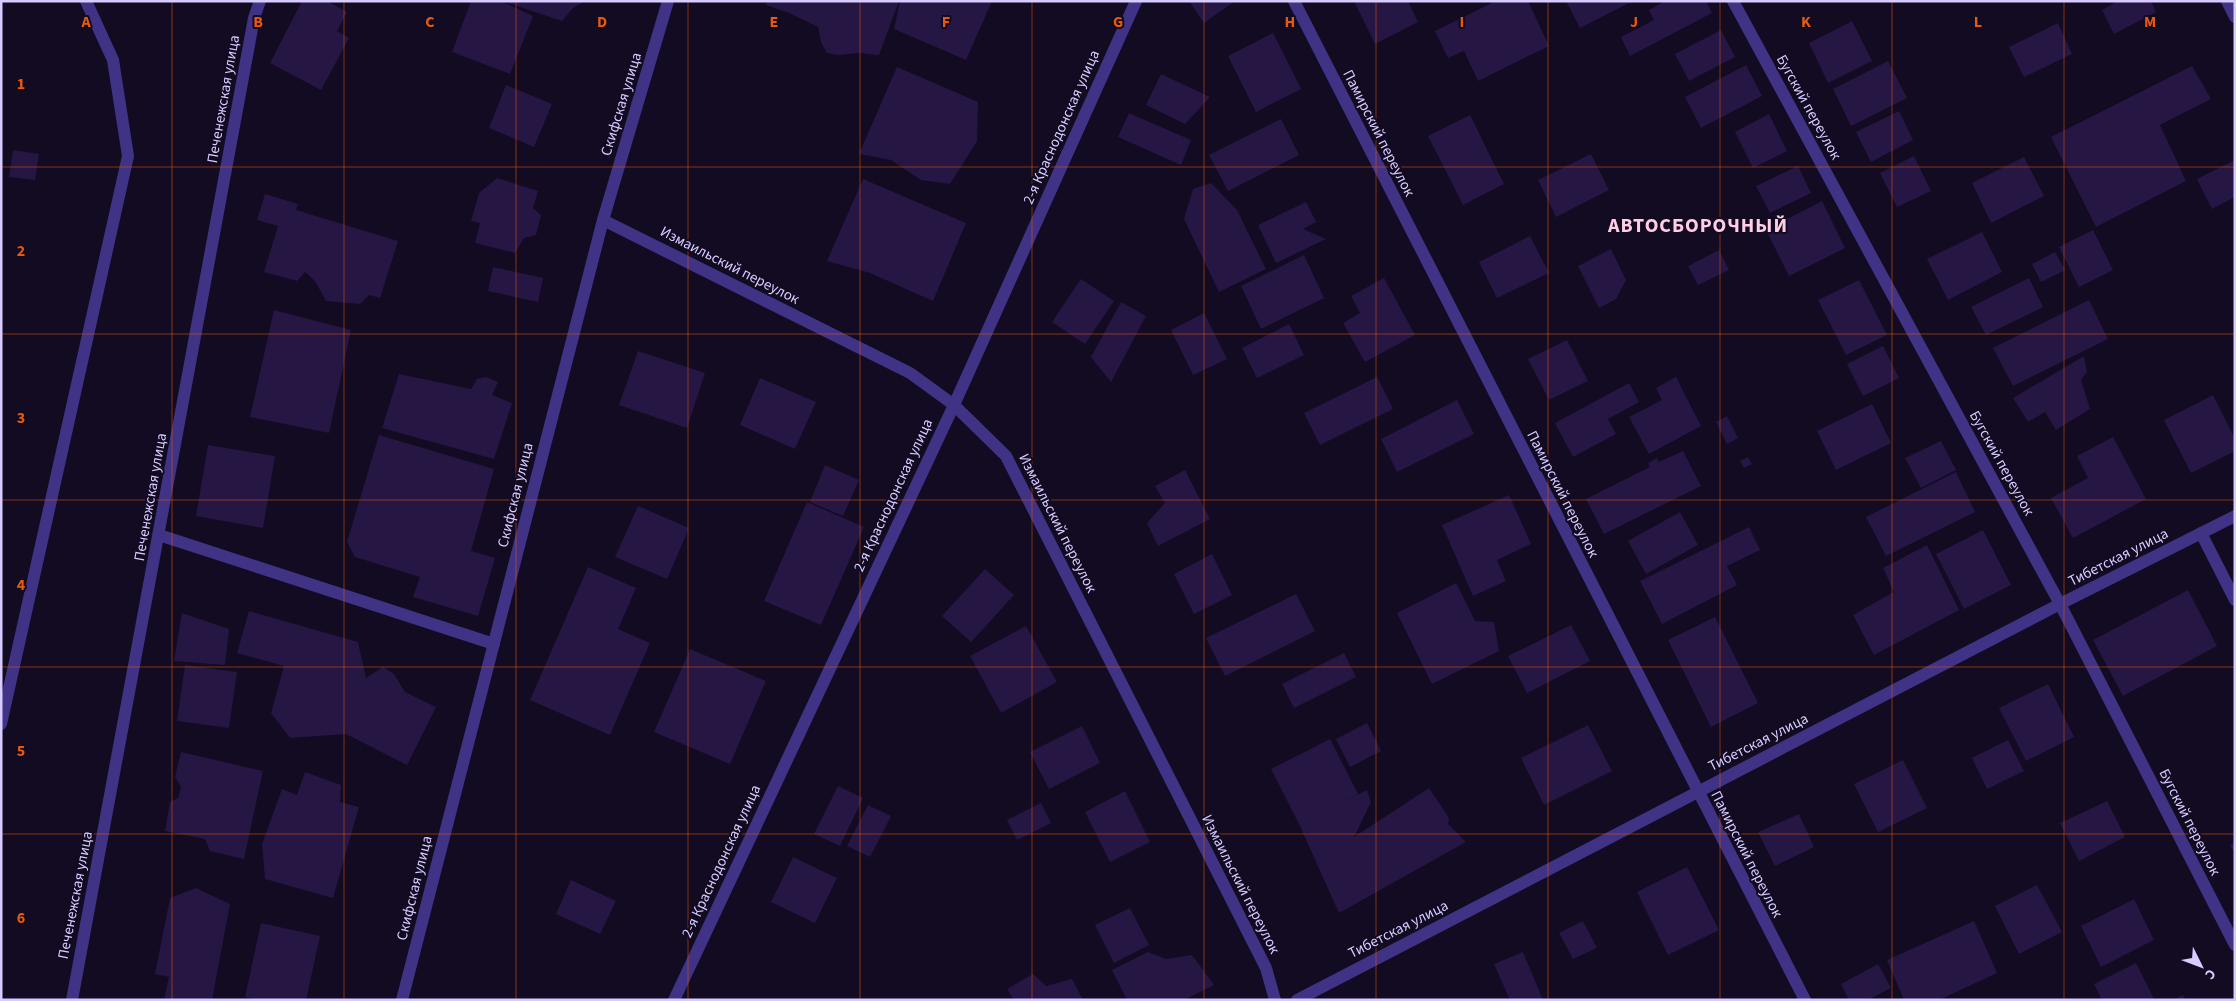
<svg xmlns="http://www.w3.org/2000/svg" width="2236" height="1001" viewBox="0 0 2236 1001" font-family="'Source Sans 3',sans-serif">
  <rect width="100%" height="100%" fill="#120b21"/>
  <!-- building -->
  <g fill="#251644">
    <polygon points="302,1 327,1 347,12 337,31 349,38 321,90 270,63"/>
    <polygon points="471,1 501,1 533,16 510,74 452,52"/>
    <polygon points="585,1 573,8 562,21 505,2"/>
    <polygon points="766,1 899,1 879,55 859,53 837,55 827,53 821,42 818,27 789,13 766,5"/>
    <polygon points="900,1 992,1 966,60 894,29"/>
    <polygon points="1189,1 1235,1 1204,23"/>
    <polygon points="1354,1 1408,1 1418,22 1375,44"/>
    <polygon points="1496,1 1528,1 1549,46 1478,81 1464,51 1448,58 1435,31"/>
    <polygon points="1566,1 1633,1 1580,28"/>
    <polygon points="1665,1 1706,1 1712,13 1630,56 1621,37 1654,20 1649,10"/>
    <polygon points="2118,1 2151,1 2156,12 2114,34 2102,10"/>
    <polygon points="1852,21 1872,61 1828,83 1809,43"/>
    <polygon points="2058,23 2072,54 2024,77 2009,47"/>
    <polygon points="1721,30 1735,57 1689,81 1675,54"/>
    <polygon points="1273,33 1301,89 1256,112 1228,56"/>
    <polygon points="1888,61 1907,98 1851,126 1833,89"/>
    <polygon points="1746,65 1762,96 1701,128 1685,97"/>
    <polygon points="2192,66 2211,99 2160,125 2186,181 2096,227 2051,137"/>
    <polygon points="897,67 978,102 977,141 950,184 921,180 891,160 859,154"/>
    <polygon points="1161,74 1210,97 1185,124 1146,105"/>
    <polygon points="506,85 552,104 534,147 489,128"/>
    <polygon points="1899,111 1913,140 1871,162 1856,132"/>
    <polygon points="1129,113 1191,140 1181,165 1118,137"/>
    <polygon points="1769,114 1787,151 1753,168 1735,132"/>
    <polygon points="1470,115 1504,184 1463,205 1428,136"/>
    <polygon points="1281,119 1299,155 1228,191 1209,155"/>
    <polygon points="13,150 39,154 35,180 9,177"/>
    <polygon points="1591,154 1609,190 1556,217 1538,180"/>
    <polygon points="1914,156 1931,191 1897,207 1880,173"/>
    <polygon points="2024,157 2044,196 1991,223 1972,183"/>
    <polygon points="2235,160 2235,197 2212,209 2197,179"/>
    <polygon points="1798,166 1811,193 1770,213 1756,186"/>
    <polygon points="497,178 538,191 533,208 541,215 536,235 524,238 515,253 475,243 480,223 471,221 479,193"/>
    <polygon points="863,179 966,223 933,301 870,273 827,261"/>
    <polygon points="1211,183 1237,210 1266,269 1219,292 1184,219 1193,189"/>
    <polygon points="265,194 298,204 296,210 398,241 380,298 369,295 360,304 326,301 315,281 305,272 297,281 264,272 278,226 257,220"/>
    <polygon points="1822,201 1845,248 1789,276 1766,230"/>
    <polygon points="1306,202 1316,222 1303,229 1326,239 1276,263 1258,225"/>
    <polygon points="2093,230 2113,270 2079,287 2059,247"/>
    <polygon points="1982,232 2002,272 1948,300 1927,259"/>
    <polygon points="1530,236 1549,273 1497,298 1479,262"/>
    <polygon points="1611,249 1626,280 1616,299 1599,308 1578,266"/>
    <polygon points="1719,250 1729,270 1698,285 1688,266"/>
    <polygon points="2055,252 2065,270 2041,282 2032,264"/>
    <polygon points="1304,255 1324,298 1261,329 1241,286"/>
    <polygon points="493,267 543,278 538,302 488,291"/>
    <polygon points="1384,278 1415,335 1365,362 1343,323 1360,313 1351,296"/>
    <polygon points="2029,278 2043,307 1986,335 1971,307"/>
    <polygon points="1081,279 1114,301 1085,344 1052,322"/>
    <polygon points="1859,280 1887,335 1846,355 1818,300"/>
    <polygon points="2089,300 2108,339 2013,386 1993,348"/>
    <polygon points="1121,302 1146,316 1111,382 1091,357"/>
    <polygon points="274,310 351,330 329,433 250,417"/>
    <polygon points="1204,313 1227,359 1193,375 1171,330"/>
    <polygon points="1289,324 1304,355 1257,378 1242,348"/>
    <polygon points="1567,340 1588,381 1549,400 1528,359"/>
    <polygon points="1883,346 1899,378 1863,396 1847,364"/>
    <polygon points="638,351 705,373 687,428 619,405"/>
    <polygon points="2084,356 2087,372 2081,380 2090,409 2056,430 2045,412 2028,422 2013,398"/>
    <polygon points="399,374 471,389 477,379 486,377 498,382 492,395 512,403 494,459 382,428"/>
    <polygon points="1377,377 1393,409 1320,445 1304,413"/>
    <polygon points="1676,377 1701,426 1649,454 1629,417 1662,400 1656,388"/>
    <polygon points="760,378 816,402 795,449 740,425"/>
    <polygon points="1629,383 1639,402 1608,419 1616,434 1573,457 1555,423"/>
    <polygon points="2213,395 2235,439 2235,451 2191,473 2164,420"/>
    <polygon points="1457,400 1474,434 1397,472 1381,439"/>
    <polygon points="1872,404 1891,443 1836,470 1817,431"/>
    <polygon points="1727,416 1738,438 1727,444 1716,422"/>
    <polygon points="379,435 494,469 471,551 495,558 478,616 413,597 420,577 355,557 347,542"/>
    <polygon points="2113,437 2146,499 2073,538 2051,498 2088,478 2077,456"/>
    <polygon points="1941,441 1956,470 1921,488 1905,458"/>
    <polygon points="208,445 275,456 263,528 196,516"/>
    <polygon points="1683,451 1701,486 1604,534 1586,499 1650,467 1648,463 1657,458 1659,462"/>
    <polygon points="1748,457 1752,464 1744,468 1740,461"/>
    <polygon points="825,465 859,480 843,516 810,502"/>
    <polygon points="1185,470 1210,519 1158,546 1147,523 1165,503 1155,486"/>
    <polygon points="1956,472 1975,512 1886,556 1866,517"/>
    <polygon points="1509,495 1531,544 1497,560 1506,581 1473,596 1442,525"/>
    <polygon points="807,502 864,527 821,625 764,601"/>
    <polygon points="638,506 689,528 667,579 615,557"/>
    <polygon points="1680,512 1698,545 1646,574 1628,541"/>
    <polygon points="1749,527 1760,550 1727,566 1737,585 1662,624 1640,581"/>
    <polygon points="1983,530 2011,585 1964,609 1936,554"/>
    <polygon points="1927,545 1959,610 1874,655 1853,615 1894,592 1883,568"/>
    <polygon points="1212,554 1232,595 1194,614 1174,574"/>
    <polygon points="588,567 636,588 618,629 650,643 610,735 530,700"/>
    <polygon points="985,569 1014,595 971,642 942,616"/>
    <polygon points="1456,583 1475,621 1494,622 1499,651 1432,684 1397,613"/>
    <polygon points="2188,590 2217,646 2123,696 2093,640"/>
    <polygon points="1296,594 1315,631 1225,676 1206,638"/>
    <polygon points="249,611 358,642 366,678 383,667 394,674 405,692 436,707 407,765 346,734 290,738 271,713 284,666 237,653"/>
    <polygon points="182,613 229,629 225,665 174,661"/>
    <polygon points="1715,617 1758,703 1711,727 1668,640"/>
    <polygon points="1571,625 1590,661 1527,693 1508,656"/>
    <polygon points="1026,626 1057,682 1001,713 970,656"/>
    <polygon points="690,649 766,681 730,764 654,732"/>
    <polygon points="1344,653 1356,677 1294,708 1282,684"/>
    <polygon points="185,665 237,672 229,728 177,721"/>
    <polygon points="2048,684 2074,737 2026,761 1999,708"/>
    <polygon points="1367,723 1381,751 1350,767 1336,739"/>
    <polygon points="1588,725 1612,771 1544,805 1521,758"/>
    <polygon points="1082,726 1100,763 1049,789 1030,752"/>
    <polygon points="1330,739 1358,794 1336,805 1367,790 1371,802 1354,837 1429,788 1449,818 1448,824 1466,842 1339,913 1299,824 1271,769"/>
    <polygon points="2008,740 2024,771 1987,789 1972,758"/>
    <polygon points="181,752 263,771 244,859 210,851 205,839 165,831 170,802 178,798 181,787 175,777"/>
    <polygon points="1903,760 1927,808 1878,832 1854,784"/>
    <polygon points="305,772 341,785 340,802 359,807 333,898 265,879 262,844 282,789 297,795"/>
    <polygon points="838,786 863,798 840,846 814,834"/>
    <polygon points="1125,791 1150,842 1110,862 1085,812"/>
    <polygon points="2107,801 2125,837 2079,861 2060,823"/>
    <polygon points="1041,803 1051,823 1017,840 1007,820"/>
    <polygon points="868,805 891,816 870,857 847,846"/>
    <polygon points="1799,814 1814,847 1775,866 1758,832"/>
    <polygon points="2235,842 2235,854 2230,845"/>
    <polygon points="793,857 837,878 815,923 771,902"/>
    <polygon points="1687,867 1719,930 1668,955 1637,892"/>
    <polygon points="571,880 616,901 600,934 556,914"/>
    <polygon points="2037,885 2062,932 2019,954 1995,906"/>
    <polygon points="196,888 230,904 212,1000 164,1000 169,977 155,974 170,898"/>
    <polygon points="2134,899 2154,940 2101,967 2081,926"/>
    <polygon points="1130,908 1149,945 1114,963 1095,925"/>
    <polygon points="1583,921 1597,948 1573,959 1559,933"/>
    <polygon points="1974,921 1997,973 1939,1000 1904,1000 1887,960"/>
    <polygon points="261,923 320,936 306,1000 257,1000 245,997"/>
    <polygon points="1148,952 1166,959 1192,955 1214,985 1184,1000 1127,1000 1112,970"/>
    <polygon points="1523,952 1543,1000 1510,1000 1494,964"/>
    <polygon points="2136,963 2154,999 2102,1000 2094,984"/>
    <polygon points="1878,964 1891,988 1868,1000 1849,1000 1841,984"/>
    <polygon points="1033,974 1046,986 1072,979 1083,1000 1014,1000 1007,989"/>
    <polygon points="2183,995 2186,1000 2173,1000"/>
  </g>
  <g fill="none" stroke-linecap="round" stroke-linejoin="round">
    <!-- minor -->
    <g stroke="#403284" stroke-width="12">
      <polyline points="1294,1 1805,1000"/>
      <polyline points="1733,1 2060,604 2235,945"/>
      <polyline points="2227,1 2235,17"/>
      <polyline points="603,220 910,373 954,405 1006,456 1266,968 1275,1000"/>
      <polyline points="2201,533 2235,600"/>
      <polyline points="159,535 494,644"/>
      <polyline points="1,724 128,156 113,60 86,1"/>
      <polyline points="72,1000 254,18 260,1"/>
      <polyline points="402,1000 603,220 668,1"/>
      <polyline points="674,1000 954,405 1136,1"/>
      <polyline points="1297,1000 2060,604 2235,516"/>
    </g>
  </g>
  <!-- grid -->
  <path fill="none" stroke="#e8590c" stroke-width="1" stroke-opacity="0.55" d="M172 1V1000M344 1V1000M516 1V1000M688 1V1000M860 1V1000M1032 1V1000M1204 1V1000M1376 1V1000M1548 1V1000M1720 1V1000M1892 1V1000M2064 1V1000M1 167H2235M1 334H2235M1 500H2235M1 667H2235M1 834H2235"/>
  <g text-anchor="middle" stroke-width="4" stroke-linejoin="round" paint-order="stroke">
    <!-- street labels -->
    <g font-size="15" fill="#d8cbff" stroke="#120b21">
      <text transform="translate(223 99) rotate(-80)" y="5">Печенежская улица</text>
      <text transform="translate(621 104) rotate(-73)" y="5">Скифская улица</text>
      <text transform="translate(1809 107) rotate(61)" y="5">Бугский переулок</text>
      <text transform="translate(1061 127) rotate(-66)" y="5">2-я Краснодонская улица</text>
      <text transform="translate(1379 133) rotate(63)" y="5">Памирский переулок</text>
      <text transform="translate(730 265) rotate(27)" y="5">Измаильский переулок</text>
      <text transform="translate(2002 463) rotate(61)" y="5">Бугский переулок</text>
      <text transform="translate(1563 494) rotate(63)" y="5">Памирский переулок</text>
      <text transform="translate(515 495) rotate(-76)" y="5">Скифская улица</text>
      <text transform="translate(893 495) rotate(-65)" y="5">2-я Краснодонская улица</text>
      <text transform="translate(150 497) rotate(-80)" y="5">Печенежская улица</text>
      <text transform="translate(1058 523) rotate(63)" y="5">Измаильский переулок</text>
      <text transform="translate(2118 557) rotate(-27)" y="5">Тибетская улица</text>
      <text transform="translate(1758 742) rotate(-27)" y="5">Тибетская улица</text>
      <text transform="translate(2190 822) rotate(63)" y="5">Бугский переулок</text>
      <text transform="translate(1747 854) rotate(63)" y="5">Памирский переулок</text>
      <text transform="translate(721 861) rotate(-65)" y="5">2-я Краснодонская улица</text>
      <text transform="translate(1241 884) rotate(63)" y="5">Измаильский переулок</text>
      <text transform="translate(414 888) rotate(-76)" y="5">Скифская улица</text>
      <text transform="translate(75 895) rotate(-79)" y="5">Печенежская улица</text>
      <text transform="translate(1398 929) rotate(-27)" y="5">Тибетская улица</text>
    </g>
    <!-- district labels -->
    <g font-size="20" font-weight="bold" letter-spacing="1" fill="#ffcde6" stroke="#120b21">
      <text x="1698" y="232">АВТОСБОРОЧНЫЙ</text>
    </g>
  </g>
  <g font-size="16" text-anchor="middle" font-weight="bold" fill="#e8590c" stroke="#120b21" stroke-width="4" stroke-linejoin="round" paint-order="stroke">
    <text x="86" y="27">A</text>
    <text x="258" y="27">B</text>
    <text x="430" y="27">C</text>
    <text x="602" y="27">D</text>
    <text x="774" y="27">E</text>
    <text x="946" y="27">F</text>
    <text x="1118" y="27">G</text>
    <text x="1290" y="27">H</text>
    <text x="1462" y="27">I</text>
    <text x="1634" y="27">J</text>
    <text x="1806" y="27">K</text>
    <text x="1978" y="27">L</text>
    <text x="2150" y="27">M</text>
    <text x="21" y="89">1</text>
    <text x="21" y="256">2</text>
    <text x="21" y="423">3</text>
    <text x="21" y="590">4</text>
    <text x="21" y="756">5</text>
    <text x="21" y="923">6</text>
  </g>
  <!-- border -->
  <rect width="2236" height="1001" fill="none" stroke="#d8cbff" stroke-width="5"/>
  <!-- north arrow -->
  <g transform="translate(2201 966) rotate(132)" stroke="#120b21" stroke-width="4" paint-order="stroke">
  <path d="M0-4L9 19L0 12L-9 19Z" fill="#d8cbff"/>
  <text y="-8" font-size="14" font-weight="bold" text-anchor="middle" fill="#d8cbff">С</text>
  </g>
</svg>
